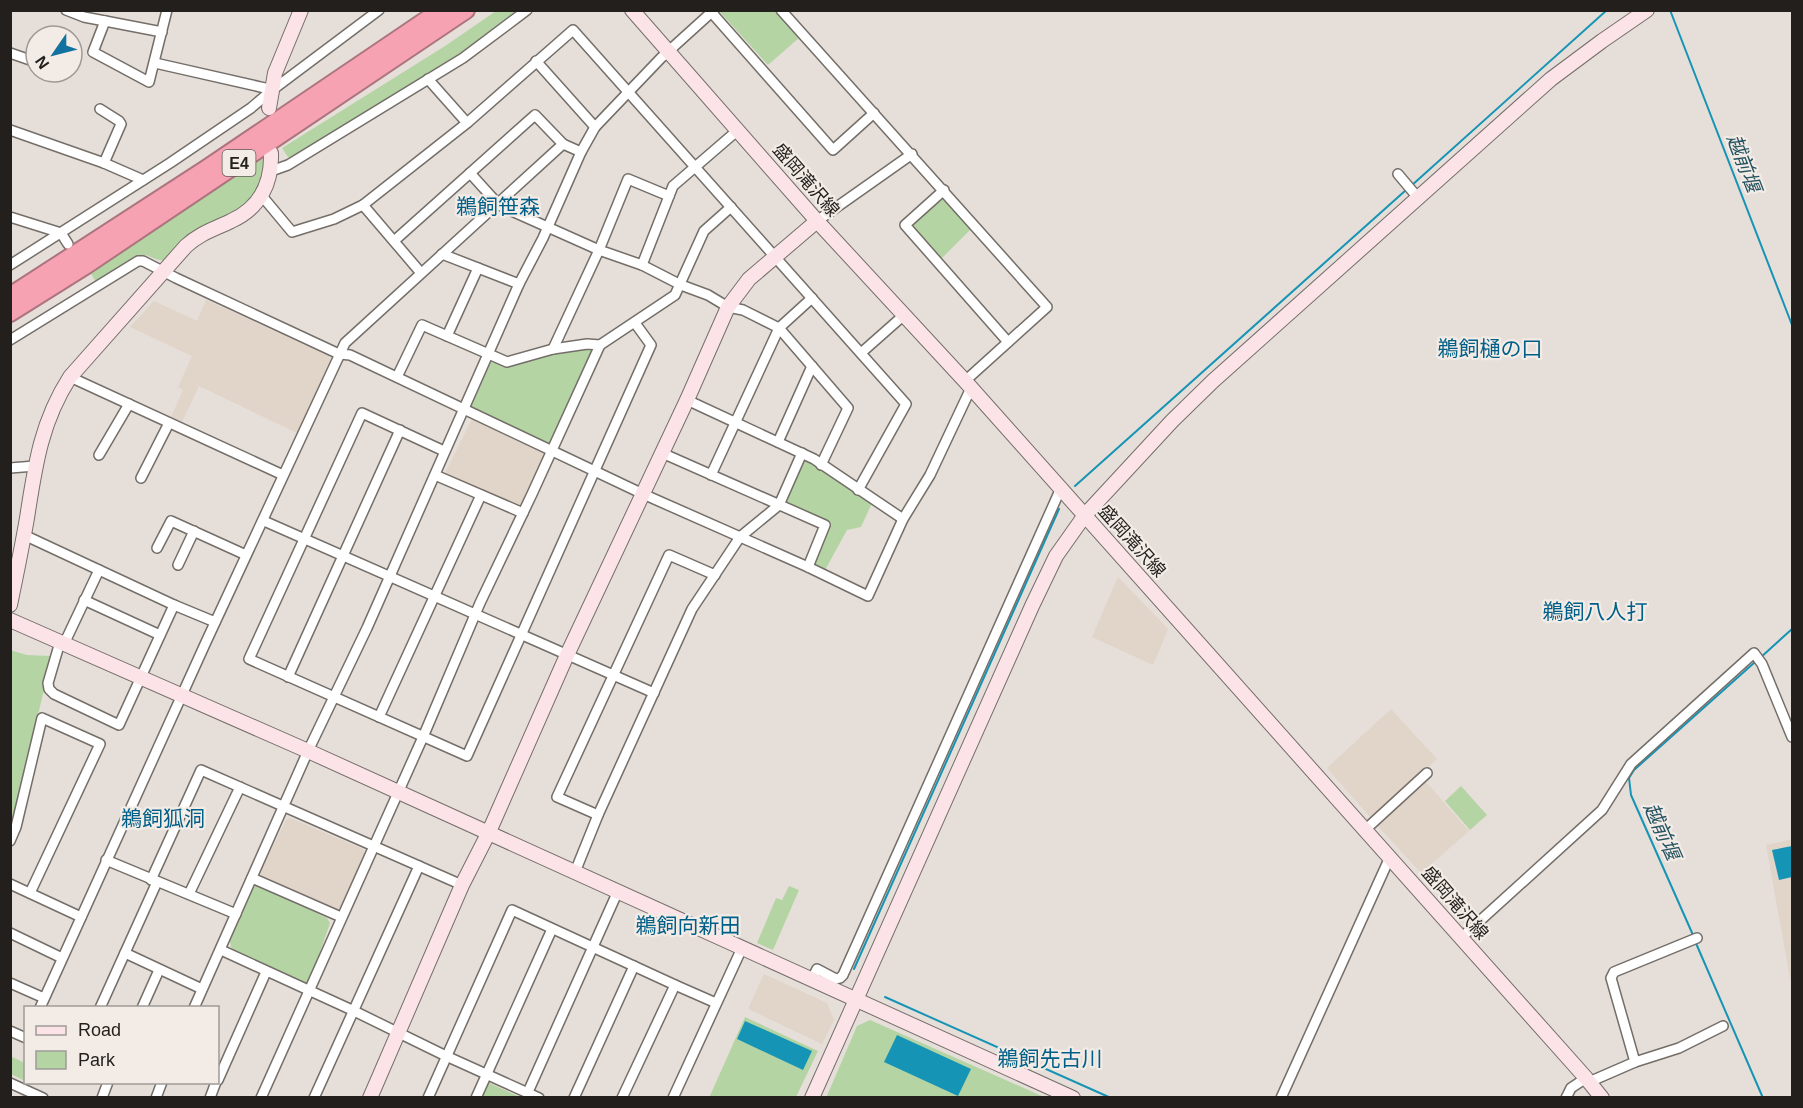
<svg xmlns="http://www.w3.org/2000/svg" width="1803" height="1108" viewBox="0 0 1803 1108" font-family="Helvetica,'Noto Sans JP',sans-serif">
  <rect width="100%" height="100%" fill="#e6dfd9"/>
  <!-- built -->
  <g fill="#e1d4c8">
    <polygon points="206,300 329,356 330,360 297,433 199,386 182,422 171,417 183,390 178,387 192,356 130,327 154,301 197,321"/>
    <polygon points="472,419 543,452 545,455 520,509 447,478 446,471"/>
    <polygon points="1118,577 1168,629 1153,665 1092,637"/>
    <polygon points="1391,709 1437,759 1371,818 1327,768"/>
    <polygon points="1425,781 1469,831 1421,873 1377,825"/>
    <polygon points="290,818 363,849 365,853 340,909 336,910 264,879 260,873 286,820"/>
    <polygon points="1792,839 1792,989 1766,845"/>
    <polygon points="764,974 827,1003 834,1020 822,1044 748,1009"/>
  </g>
  <!-- green -->
  <g fill="#b5d4a4">
    <polygon points="496,11 516,11 460,53 293,157 288,157 282,148 445,46"/>
    <polygon points="719,11 774,11 799,38 768,65"/>
    <path d="M264 158 265 174 256 193 241 208 192 232 166 260C157 262 151 255 143 255 131 255 107 275 96 282L90 272Z"/>
    <polygon points="942,195 971,229 940,260 911,228 911,223"/>
    <polygon points="586,347 595,348 554,440 548,446 468,409 490,362 507,365 552,353"/>
    <polygon points="802,456 872,503 861,527 847,530 824,572 811,566 827,524 782,503"/>
    <polygon points="10,650 27,655 52,656 13,820 10,818"/>
    <polygon points="1461,786 1487,815 1470,830 1445,801"/>
    <polygon points="257,885 260,885 327,918 330,923 310,981 305,986 237,953 231,947 230,941 252,888"/>
    <polygon points="789,886 799,890 773,950 757,943 776,898 782,900"/>
    <polygon points="745,1017 818,1051 796,1097 709,1098"/>
    <polygon points="870,1020 1044,1097 826,1098 857,1026"/>
    <polygon points="10,1056 25,1063 25,1081 11,1074"/>
    <polygon points="489,1083 520,1097 482,1097"/>
  </g>
  <!-- water -->
  <g fill="#1694b5">
    <polygon points="1792,846 1792,877 1779,880 1772,850"/>
    <polygon points="745,1021 812,1051 803,1070 737,1039"/>
    <polygon points="897,1035 971,1069 958,1096 884,1062"/>
  </g>
  <g fill="none" stroke-linecap="round" stroke-linejoin="round">
    <!-- stream -->
    <g stroke="#1694b5" stroke-width="2">
      <polyline points="1670,10 1792,325"/>
      <polyline points="1411,186 1607,10"/>
      <polyline points="1075,486 1406,190"/>
      <polyline points="1760,658 1792,629"/>
      <polyline points="1693,935 1631,795 1629,778 1634,770 1755,662"/>
      <polyline points="1695,941 1763,1098"/>
      <polyline points="854,969 1059,509"/>
      <polyline points="885,997 1111,1098"/>
    </g>
    <defs>
      <g id="street">
        <polyline points="66,10 84,17 105,21 93,52 149,82 167,10"/>
        <polyline points="781,10 1047,307 965,381"/>
        <polyline points="712,13 833,150 874,113"/>
        <polyline points="105,21 162,32"/>
        <polyline points="10,53 36,62"/>
        <polyline points="536,61 595,127"/>
        <polyline points="155,63 265,88 271,91"/>
        <polyline points="428,79 467,123"/>
        <polyline points="100,109 119,121 121,124 104,163"/>
        <polyline points="10,130 104,163 143,180"/>
        <polyline points="271,171 288,165 463,58 527,10"/>
        <polyline points="470,173 498,204 505,208 599,250 642,265 681,285 708,295 728,307 743,310 779,328 848,408 821,465"/>
        <polyline points="1398,174 1419,199"/>
        <polyline points="944,190 905,225 1008,342"/>
        <polyline points="262,196 292,232 334,219 363,205 467,123 573,30 906,404 858,490"/>
        <polyline points="363,205 421,273"/>
        <polyline points="10,217 61,233 68,244"/>
        <polyline points="817,221 912,154"/>
        <polyline points="394,241 535,115 563,144"/>
        <polyline points="442,254 519,284"/>
        <polyline points="10,265 170,163 251,108 271,91 379,10"/>
        <polyline points="642,265 673,186 738,130"/>
        <polyline points="447,336 478,268"/>
        <polyline points="10,340 138,261 143,261 176,278 339,354 350,355 643,494 808,567 868,596 903,519 930,475 971,388"/>
        <polyline points="553,349 599,250 628,179 669,196"/>
        <polyline points="861,353 904,315"/>
        <polyline points="70,377 283,475"/>
        <polyline points="397,377 422,325 507,362 553,349 587,344 600,345"/>
        <polyline points="687,400 814,459 903,519"/>
        <polyline points="778,442 812,366"/>
        <polyline points="444,451 362,413 249,659 467,756 651,345 635,323"/>
        <polyline points="662,453 825,525 808,567"/>
        <polyline points="99,455 129,404"/>
        <polyline points="10,468 35,466"/>
        <polyline points="435,475 523,513"/>
        <polyline points="711,475 779,328 812,298"/>
        <polyline points="141,478 169,423"/>
        <polyline points="264,521 654,693"/>
        <polyline points="24,535 174,605 119,725 54,694 49,689 48,683 60,642"/>
        <polyline points="157,548 171,521 246,555"/>
        <polyline points="178,565 194,531"/>
        <polyline points="84,600 160,635"/>
        <polyline points="174,605 215,622"/>
        <polyline points="64,644 99,570"/>
        <polyline points="288,677 400,430"/>
        <polyline points="379,717 481,495"/>
        <polyline points="598,815 557,797 669,555 715,575"/>
        <polyline points="1366,829 1427,773"/>
        <polyline points="10,841 16,827 42,718 100,744 30,893"/>
        <polyline points="106,860 236,914"/>
        <polyline points="575,872 598,815 692,609 740,537 779,505 802,453"/>
        <polyline points="252,878 341,917"/>
        <polyline points="151,880 201,770 462,885"/>
        <polyline points="10,884 81,917"/>
        <polyline points="189,894 240,787"/>
        <polyline points="10,933 62,958"/>
        <polyline points="1461,938 1602,810 1631,764 1754,653 1762,664 1792,737"/>
        <polyline points="221,950 352,1010 446,1056 539,1098"/>
        <polyline points="125,953 202,989"/>
        <polyline points="812,979 817,969 836,979 840,978 843,975 1061,488"/>
        <polyline points="10,983 44,998"/>
        <polyline points="675,985 716,1003"/>
        <polyline points="40,1008 206,642 345,343 563,144 581,152"/>
        <polyline points="100,1008 157,882"/>
        <polyline points="142,1008 159,970"/>
        <polyline points="194,1008 308,751 367,628 519,284 543,238 581,152 595,127 661,58 714,10"/>
        <polyline points="10,1031 26,1038"/>
        <polyline points="1635,1062 1611,978 1614,972 1697,938"/>
        <polyline points="218,1080 266,972"/>
        <polyline points="1589,1082 1635,1062 1679,1048 1723,1026"/>
        <polyline points="10,1083 43,1098"/>
        <polyline points="528,1092 618,891"/>
        <polyline points="102,1098 108,1082"/>
        <polyline points="156,1098 162,1082"/>
        <polyline points="210,1098 216,1082"/>
        <polyline points="261,1098 423,737 480,603 532,494 600,345 675,295 704,231 731,207"/>
        <polyline points="314,1098 419,866"/>
        <polyline points="428,1098 512,910 675,985 622,1098"/>
        <polyline points="476,1098 552,929"/>
        <polyline points="574,1098 634,966"/>
        <polyline points="673,1098 742,948"/>
        <polyline points="1281,1098 1390,857"/>
        <polyline points="1566,1098 1571,1088 1586,1078"/>
      </g>
      <g id="secondary">
        <polyline points="632,10 817,221 965,381 1586,1078 1602,1098"/>
        <polyline points="269,108 275,73 301,10"/>
        <path d="M10 605C16 576 22 547 27 518 35 466 41 422 70 377L186 246C200 233 215 229 231 221 260 208 272 183 271 153"/>
        <polyline points="10,620 308,751 1073,1098"/>
        <polyline points="370,1098 462,885 488,834 567,655 687,400 728,307 749,279 817,221"/>
        <polyline points="812,1098 1032,606 1056,556 1085,515 1172,421 1213,381 1551,79 1602,41 1647,10"/>
      </g>
      <g id="highway">
        <polyline points="10,296 206,169 441,10"/>
        <polyline points="10,313 85,266 466,10"/>
      </g>
    </defs>
    <!-- street casing -->
    <use href="#street" stroke="#746e69" stroke-width="12"/>
    <!-- secondary casing -->
    <use href="#secondary" stroke="#746e69" stroke-width="16"/>
    <!-- highway casing -->
    <use href="#highway" stroke="#ac747e" stroke-width="20"/>
    <!-- street -->
    <use href="#street" stroke="#fff" stroke-width="9"/>
    <!-- secondary -->
    <use href="#secondary" stroke="#fce3e8" stroke-width="14"/>
    <!-- highway -->
    <use href="#highway" stroke="#f6a2b2" stroke-width="16"/>
  </g>
  <g text-anchor="middle" stroke-width="4.5" stroke-linejoin="round" paint-order="stroke">
    <!-- shield labels -->
    <rect fill="#f3ece6" stroke="#615c59" stroke-width="1.5" x="222.5" y="150" width="33" height="26" rx="4.5"/>
    <g font-size="16" font-weight="bold" fill="#221f1d">
      <text x="239" y="169">E4</text>
    </g>
    <!-- street labels -->
    <g font-size="18" fill="#221f1d" stroke="#f3ece6">
      <text transform="translate(806 180) rotate(49)" y="6">盛岡滝沢線</text>
      <text transform="translate(1132 541) rotate(48)" y="6">盛岡滝沢線</text>
      <text transform="translate(1455 903) rotate(49)" y="6">盛岡滝沢線</text>
    </g>
    <!-- water labels -->
    <g font-size="20" font-style="italic" fill="#255362" stroke="#f3ece6">
      <text transform="translate(1744 163) rotate(69)" y="7">越前堰</text>
      <text transform="translate(1662 831) rotate(66)" y="7">越前堰</text>
    </g>
    <!-- quarter labels -->
    <g font-size="21" fill="#005f88" stroke="#f3ece6">
      <text x="498" y="214">鵜飼笹森</text>
      <text x="1490" y="356">鵜飼樋の口</text>
      <text x="1595" y="619">鵜飼八人打</text>
      <text x="163" y="826">鵜飼狐洞</text>
      <text x="688" y="933">鵜飼向新田</text>
      <text x="1050" y="1066">鵜飼先古川</text>
    </g>
  </g>
  <!-- border -->
  <rect width="1803" height="1108" fill="none" stroke="#221f1d" stroke-width="24"/>
  <!-- legend -->
  <rect x="24" y="1006" width="195" height="78" fill="#f3ece6" stroke="#9f9a96" stroke-width="1.5"/>
  <rect x="36" y="1026" width="30" height="9" fill="#fce3e8" stroke="#9f9a96" stroke-width="1.5"/>
  <text x="78" y="1036" font-size="18" fill="#221f1d">Road</text>
  <rect x="36" y="1051" width="30" height="18" fill="#b5d4a4" stroke="#9f9a96" stroke-width="1.5"/>
  <text x="78" y="1066" font-size="18" fill="#221f1d">Park</text>
  <!-- north arrow -->
  <g transform="translate(54 54) rotate(235)"><circle r="28" fill="#f3ece6" stroke="#9f9a96" stroke-width="1.5"/>
  <path d="M0-4.5L10 22L0 15L-10 22Z" fill="#11719f"/>
  <text y="-9" font-size="16" font-weight="bold" text-anchor="middle" fill="#221f1d">N</text>
  </g>
</svg>
